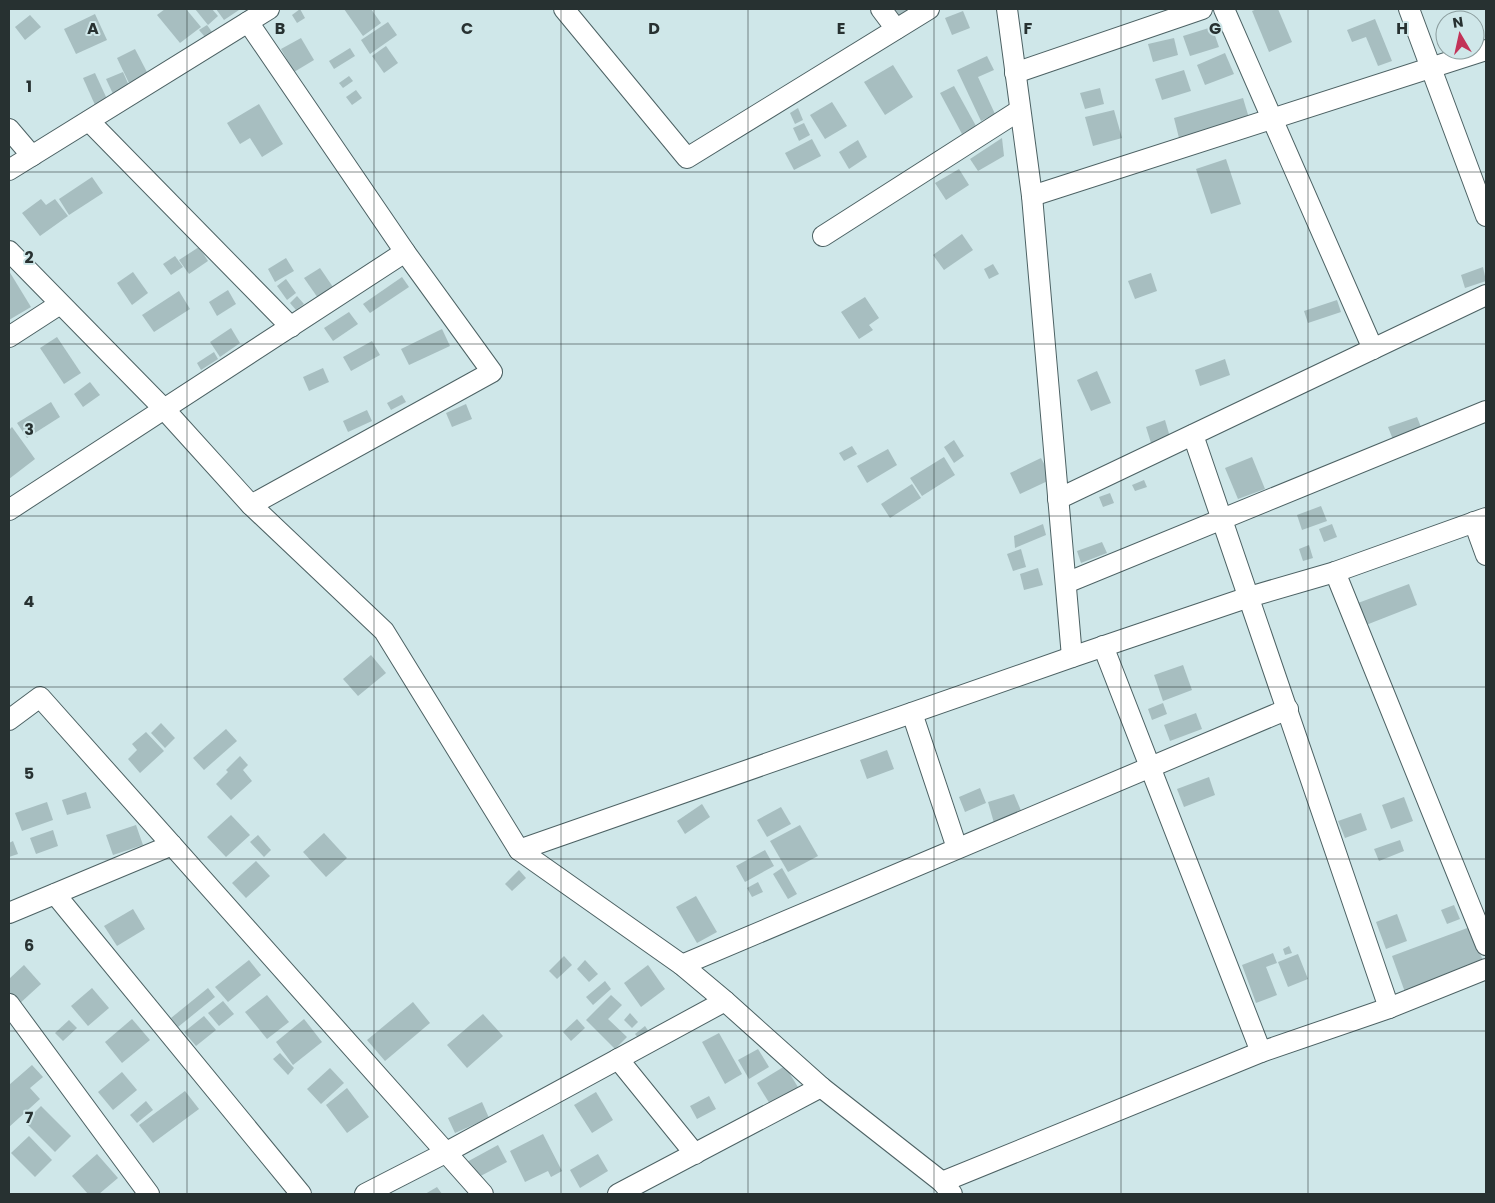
<svg xmlns="http://www.w3.org/2000/svg" width="1495" height="1203" viewBox="0 0 1495 1203" font-family="Poppins,sans-serif">
  <rect width="100%" height="100%" fill="#cfe7e9"/>
  <!-- building -->
  <g fill="#a7bec0">
    <polygon points="165,9 186,9 201,27 180,43 157,15"/>
    <polygon points="195,9 212,9 218,16 208,25"/>
    <polygon points="216,9 238,9 239,10 224,20"/>
    <polygon points="300,9 305,18 297,23 292,15"/>
    <polygon points="344,9 371,9 381,23 363,36"/>
    <polygon points="898,9 911,9 899,18 894,11"/>
    <polygon points="1257,9 1278,9 1292,42 1269,52 1252,11"/>
    <polygon points="963,11 970,28 952,35 945,18"/>
    <polygon points="95,14 107,40 76,54 64,29"/>
    <polygon points="30,15 41,27 25,40 15,27"/>
    <polygon points="1375,19 1392,61 1378,66 1366,37 1352,42 1347,30"/>
    <polygon points="388,22 397,35 370,54 361,40"/>
    <polygon points="207,25 212,32 205,37 199,30"/>
    <polygon points="1212,27 1219,47 1190,56 1183,36"/>
    <polygon points="301,38 314,60 294,72 281,49"/>
    <polygon points="1174,38 1178,55 1153,62 1148,44"/>
    <polygon points="386,46 398,63 384,73 372,56"/>
    <polygon points="350,48 355,56 334,69 329,61"/>
    <polygon points="135,49 148,74 129,83 117,58"/>
    <polygon points="1225,53 1234,74 1205,85 1197,65"/>
    <polygon points="987,56 994,70 978,77 995,114 981,121 957,70"/>
    <polygon points="893,65 913,97 885,115 864,82"/>
    <polygon points="1184,70 1191,91 1162,100 1155,79"/>
    <polygon points="123,72 130,88 114,96 106,79"/>
    <polygon points="95,73 107,99 95,105 83,78"/>
    <polygon points="349,76 353,81 343,88 339,83"/>
    <polygon points="954,86 976,126 962,134 940,93"/>
    <polygon points="1100,88 1104,104 1085,109 1080,93"/>
    <polygon points="356,90 362,98 352,105 346,97"/>
    <polygon points="1243,98 1249,118 1179,138 1174,118"/>
    <polygon points="832,102 847,126 825,139 810,115"/>
    <polygon points="259,104 283,144 262,157 250,138 240,144 227,123"/>
    <polygon points="798,108 803,120 795,124 790,113"/>
    <polygon points="1114,110 1122,138 1093,146 1085,117"/>
    <polygon points="804,123 810,135 799,141 793,128"/>
    <polygon points="1002,138 1004,156 978,171 970,159"/>
    <polygon points="812,139 821,156 794,170 785,153"/>
    <polygon points="858,140 867,157 849,169 839,152"/>
    <polygon points="1226,159 1241,204 1211,214 1196,169"/>
    <polygon points="959,169 969,185 946,200 935,183"/>
    <polygon points="92,177 103,193 69,215 59,199"/>
    <polygon points="41,199 46,205 55,199 68,216 40,236 22,213"/>
    <polygon points="962,234 973,250 944,270 933,255"/>
    <polygon points="199,247 208,261 189,274 179,260"/>
    <polygon points="175,256 183,267 171,275 163,264"/>
    <polygon points="286,258 294,271 275,282 268,269"/>
    <polygon points="993,264 999,274 989,279 984,269"/>
    <polygon points="1483,267 1486,281 1465,288 1461,275"/>
    <polygon points="320,268 333,287 318,298 304,278"/>
    <polygon points="9,271 31,307 9,320"/>
    <polygon points="133,272 148,293 132,305 117,283"/>
    <polygon points="1151,273 1157,291 1135,299 1128,281"/>
    <polygon points="402,277 409,287 370,313 363,304"/>
    <polygon points="286,279 296,293 287,300 277,286"/>
    <polygon points="228,290 236,304 217,316 209,302"/>
    <polygon points="179,291 190,309 154,332 142,315"/>
    <polygon points="297,296 304,304 296,310 290,303"/>
    <polygon points="865,297 879,318 869,325 873,330 859,339 841,312"/>
    <polygon points="1337,300 1341,312 1308,323 1304,311"/>
    <polygon points="349,312 358,324 333,341 324,328"/>
    <polygon points="231,328 240,343 220,357 210,342"/>
    <polygon points="442,329 450,346 409,365 401,349"/>
    <polygon points="57,337 81,373 64,384 40,348"/>
    <polygon points="372,341 380,355 351,371 343,357"/>
    <polygon points="214,352 218,359 201,370 197,363"/>
    <polygon points="1225,359 1230,375 1200,386 1195,370"/>
    <polygon points="323,368 329,382 309,391 303,377"/>
    <polygon points="1097,371 1111,403 1091,411 1077,380"/>
    <polygon points="90,382 100,395 83,407 74,394"/>
    <polygon points="402,395 406,402 391,410 387,403"/>
    <polygon points="51,402 60,417 27,438 17,423"/>
    <polygon points="466,404 472,419 452,427 446,413"/>
    <polygon points="367,410 372,421 348,432 343,421"/>
    <polygon points="1417,417 1423,432 1394,442 1388,427"/>
    <polygon points="1165,420 1170,437 1151,443 1146,427"/>
    <polygon points="12,427 35,459 9,479 9,430"/>
    <polygon points="954,440 964,456 954,463 944,447"/>
    <polygon points="852,446 857,454 844,461 839,453"/>
    <polygon points="888,449 897,465 867,483 857,466"/>
    <polygon points="944,457 955,475 922,496 910,478"/>
    <polygon points="1252,457 1265,489 1238,499 1225,468"/>
    <polygon points="1041,458 1052,479 1020,494 1010,473"/>
    <polygon points="1144,480 1147,487 1135,491 1132,485"/>
    <polygon points="912,484 921,498 890,518 881,504"/>
    <polygon points="1110,493 1114,503 1103,507 1099,497"/>
    <polygon points="1321,506 1327,521 1302,530 1297,515"/>
    <polygon points="1043,524 1046,535 1015,548 1014,536"/>
    <polygon points="1332,524 1337,537 1324,542 1319,529"/>
    <polygon points="1102,542 1107,553 1081,563 1077,551"/>
    <polygon points="1309,545 1313,558 1303,561 1299,549"/>
    <polygon points="1021,549 1026,567 1013,571 1007,554"/>
    <polygon points="1038,568 1043,585 1024,590 1020,574"/>
    <polygon points="1409,584 1417,605 1366,625 1358,603"/>
    <polygon points="371,655 386,673 358,696 343,679"/>
    <polygon points="1183,665 1192,690 1163,701 1154,675"/>
    <polygon points="1163,703 1167,714 1152,720 1148,709"/>
    <polygon points="1196,713 1202,729 1170,741 1164,725"/>
    <polygon points="161,723 175,738 165,748 151,733"/>
    <polygon points="226,729 237,741 204,770 193,758"/>
    <polygon points="146,732 164,751 140,773 128,759 137,750 132,744"/>
    <polygon points="887,750 894,769 867,779 860,760"/>
    <polygon points="240,756 248,765 243,770 252,781 231,800 216,784 228,772 226,770"/>
    <polygon points="1209,777 1215,795 1184,807 1177,789"/>
    <polygon points="980,788 986,803 965,812 959,797"/>
    <polygon points="86,792 91,808 67,815 62,800"/>
    <polygon points="1014,794 1022,813 994,823 988,802"/>
    <polygon points="1404,797 1413,821 1391,829 1382,805"/>
    <polygon points="47,802 53,820 22,831 15,813"/>
    <polygon points="702,804 710,817 685,834 677,821"/>
    <polygon points="781,807 791,824 767,837 757,820"/>
    <polygon points="1361,813 1367,830 1345,838 1338,821"/>
    <polygon points="231,815 250,835 226,857 207,837"/>
    <polygon points="136,825 143,845 113,855 106,835"/>
    <polygon points="800,825 818,856 788,872 770,841"/>
    <polygon points="53,830 58,846 36,854 30,838"/>
    <polygon points="324,833 347,858 326,877 303,852"/>
    <polygon points="258,835 271,850 264,857 250,842"/>
    <polygon points="1400,840 1404,851 1379,861 1374,849"/>
    <polygon points="13,841 18,854 9,857 9,843"/>
    <polygon points="765,850 774,866 745,882 736,866"/>
    <polygon points="256,861 270,876 246,898 232,883"/>
    <polygon points="782,868 797,894 788,899 773,874"/>
    <polygon points="519,870 526,878 512,891 505,884"/>
    <polygon points="758,882 763,892 752,897 747,888"/>
    <polygon points="696,896 717,932 697,943 676,907"/>
    <polygon points="1454,905 1460,919 1447,924 1441,910"/>
    <polygon points="133,909 145,929 117,946 104,926"/>
    <polygon points="1397,914 1407,941 1386,949 1376,922"/>
    <polygon points="1470,927 1485,966 1406,995 1392,956"/>
    <polygon points="1289,946 1292,953 1285,955 1283,949"/>
    <polygon points="1273,953 1277,963 1266,967 1277,995 1256,1003 1242,965"/>
    <polygon points="1298,954 1308,979 1288,987 1278,962"/>
    <polygon points="564,956 572,965 557,979 549,971"/>
    <polygon points="249,960 261,975 228,1002 215,987"/>
    <polygon points="585,960 598,974 589,982 577,969"/>
    <polygon points="24,965 41,984 18,1005 9,996 9,979"/>
    <polygon points="648,965 665,989 641,1007 624,983"/>
    <polygon points="605,981 611,989 593,1005 586,997"/>
    <polygon points="92,988 109,1008 88,1026 71,1006"/>
    <polygon points="208,988 215,997 178,1027 171,1018"/>
    <polygon points="267,995 289,1022 267,1039 245,1012"/>
    <polygon points="611,995 622,1005 608,1019 627,1037 615,1049 586,1020"/>
    <polygon points="223,1001 234,1014 219,1026 208,1013"/>
    <polygon points="413,1002 430,1023 385,1061 367,1040"/>
    <polygon points="630,1013 638,1022 632,1028 624,1020"/>
    <polygon points="483,1014 503,1036 467,1068 447,1045"/>
    <polygon points="204,1016 216,1030 196,1046 184,1032"/>
    <polygon points="132,1019 150,1040 122,1063 105,1042"/>
    <polygon points="304,1019 322,1042 293,1065 276,1042"/>
    <polygon points="577,1019 585,1028 571,1041 563,1032"/>
    <polygon points="69,1020 77,1028 63,1041 55,1033"/>
    <polygon points="645,1026 649,1032 640,1040 635,1034"/>
    <polygon points="719,1033 742,1074 725,1084 702,1042"/>
    <polygon points="758,1049 769,1067 749,1079 738,1060"/>
    <polygon points="280,1053 294,1068 288,1075 273,1059"/>
    <polygon points="32,1065 43,1077 30,1088 40,1099 9,1127 9,1092 10,1091 9,1085"/>
    <polygon points="785,1066 801,1092 773,1109 757,1083"/>
    <polygon points="330,1068 344,1083 321,1104 307,1089"/>
    <polygon points="122,1072 137,1090 113,1110 98,1092"/>
    <polygon points="347,1088 369,1117 347,1133 326,1105"/>
    <polygon points="185,1091 199,1109 153,1143 139,1125"/>
    <polygon points="596,1092 613,1120 592,1133 574,1105"/>
    <polygon points="709,1096 716,1109 697,1119 690,1106"/>
    <polygon points="146,1101 153,1110 137,1123 130,1115"/>
    <polygon points="482,1102 489,1118 455,1133 448,1118"/>
    <polygon points="41,1106 71,1136 55,1152 25,1122"/>
    <polygon points="543,1134 562,1171 551,1177 548,1171 525,1182 510,1151"/>
    <polygon points="29,1136 52,1160 35,1177 11,1153"/>
    <polygon points="498,1145 507,1162 475,1179 465,1163"/>
    <polygon points="97,1154 118,1178 99,1194 88,1194 72,1176"/>
    <polygon points="598,1154 608,1171 580,1188 570,1170"/>
    <polygon points="437,1187 442,1194 425,1194"/>
  </g>
  <g fill="none" stroke-linecap="round" stroke-linejoin="round">
    <defs>
      <g id="minor">
        <polyline points="564,9 687,158 929,9"/>
        <polyline points="881,9 896,29"/>
        <polyline points="1007,9 1032,196 1072,657"/>
        <polyline points="1224,9 1373,349"/>
        <polyline points="1409,9 1486,216"/>
        <polyline points="248,22 405,252 492,372 251,505"/>
        <polyline points="1015,73 1202,9"/>
        <polyline points="89,121 291,327"/>
        <polyline points="9,129 32,156"/>
        <polyline points="9,170 269,9"/>
        <polyline points="1032,196 1486,50"/>
        <polyline points="823,236 1020,110"/>
        <polyline points="9,251 165,410 251,505 384,631 519,850 682,965 725,1001 821,1087 942,1182 952,1194"/>
        <polyline points="9,337 60,304"/>
        <polyline points="1193,435 1389,1008"/>
        <polyline points="1058,499 1486,295"/>
        <polyline points="9,510 405,252"/>
        <polyline points="1474,522 1486,555"/>
        <polyline points="1335,572 1486,945"/>
        <polyline points="1066,583 1486,411"/>
        <polyline points="1103,646 1261,1052"/>
        <polyline points="912,713 957,848"/>
        <polyline points="9,720 40,697 483,1194"/>
        <polyline points="519,850 1072,657 1249,597 1335,572 1486,518"/>
        <polyline points="55,894 301,1194"/>
        <polyline points="9,913 172,845"/>
        <polyline points="682,965 1288,709"/>
        <polyline points="9,1004 149,1194"/>
        <polyline points="618,1059 695,1154"/>
        <polyline points="942,1182 1261,1052 1389,1008 1486,969"/>
        <polyline points="365,1194 445,1153 725,1001"/>
        <polyline points="618,1194 821,1087"/>
      </g>
    </defs>
    <!-- minor casing -->
    <use href="#minor" stroke="#4d6264" stroke-width="22"/>
    <!-- minor -->
    <use href="#minor" stroke="#fff" stroke-width="20"/>
  </g>
  <!-- grid -->
  <path fill="none" stroke="#273131" stroke-width="1" stroke-opacity="0.55" d="M187 9V1194M374 9V1194M561 9V1194M748 9V1194M934 9V1194M1121 9V1194M1308 9V1194M9 172H1486M9 344H1486M9 516H1486M9 687H1486M9 859H1486M9 1031H1486"/>
  <g font-size="16" text-anchor="middle" font-weight="bold" fill="#273131" stroke="#cfe7e9" stroke-width="4" stroke-linejoin="round" paint-order="stroke">
    <text x="93" y="34">A</text>
    <text x="280" y="34">B</text>
    <text x="467" y="34">C</text>
    <text x="654" y="34">D</text>
    <text x="841" y="34">E</text>
    <text x="1028" y="34">F</text>
    <text x="1215" y="34">G</text>
    <text x="1402" y="34">H</text>
    <text x="29" y="92">1</text>
    <text x="29" y="263">2</text>
    <text x="29" y="435">3</text>
    <text x="29" y="607">4</text>
    <text x="29" y="779">5</text>
    <text x="29" y="951">6</text>
    <text x="29" y="1123">7</text>
  </g>
  <!-- border -->
  <rect width="1495" height="1203" fill="none" stroke="#273131" stroke-width="20"/>
  <!-- north arrow -->
  <g transform="translate(1460 35) rotate(351)"><circle r="24" fill="#cfe7e9" stroke="#8c9e9f"/>
  <path d="M0-4L9 19L0 12L-9 19Z" fill="#c23257"/>
  <text y="-8" font-size="14" font-weight="bold" text-anchor="middle" fill="#273131">N</text>
  </g>
</svg>
